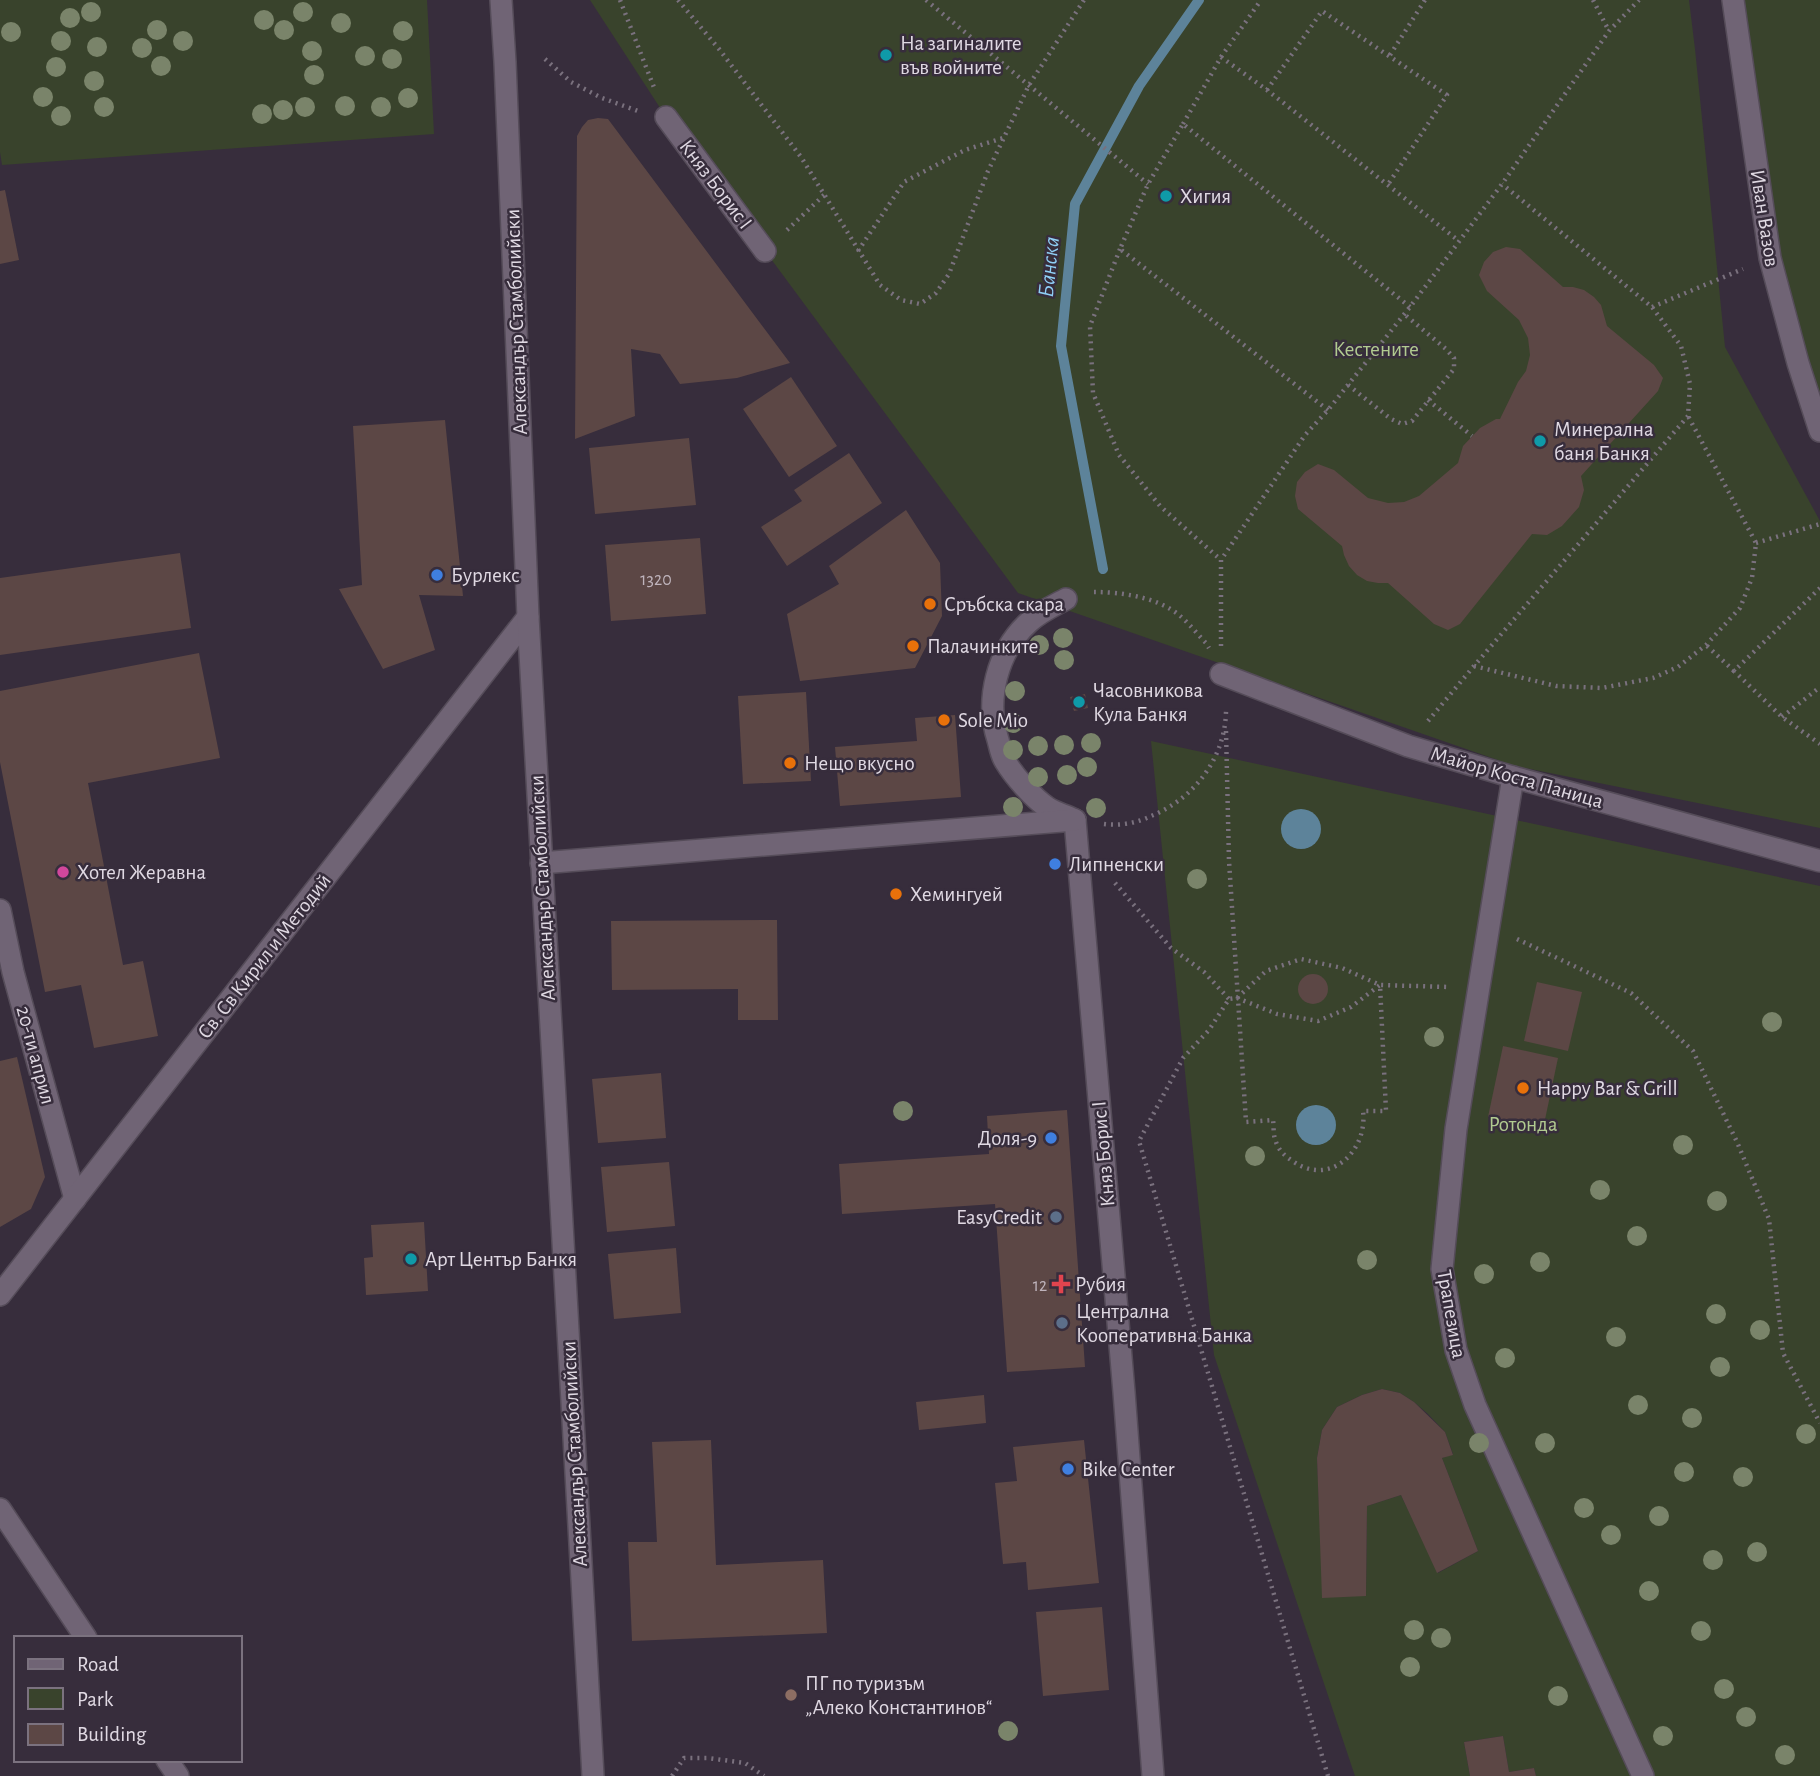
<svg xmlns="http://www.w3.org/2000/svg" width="1820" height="1776" viewBox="0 0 1820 1776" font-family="'Alegreya Sans',sans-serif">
  <rect width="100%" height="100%" fill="#372d3c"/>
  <!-- green -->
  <g fill="#39432c" fill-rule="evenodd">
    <polygon points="0,0 427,0 434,134 2,165 0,152"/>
    <polygon points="590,0 1689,0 1695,49 1725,347 1820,521 1820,828 1515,766 1018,593 666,117"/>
    <polygon points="1733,0 1820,0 1820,431 1798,363"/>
    <path d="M1151 741 1820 886V1776H1536L1534 1768 1509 1772 1503 1736 1464 1742 1470 1776H1355L1214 1355ZM1382 1389 1400 1393 1414 1402 1428 1414 1445 1432 1453 1454 1442 1458 1478 1551 1438 1573 1401 1495 1367 1506 1366 1595 1323 1597 1317 1458 1322 1430 1337 1407 1362 1395Z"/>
  </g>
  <!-- water -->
  <g fill="#5d839a">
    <circle cx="1301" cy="829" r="20"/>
    <circle cx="1316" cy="1125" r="20"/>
  </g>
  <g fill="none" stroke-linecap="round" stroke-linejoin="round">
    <!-- stream -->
    <polyline stroke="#5d839a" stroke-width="10" points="1103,569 1061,346 1075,204 1139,86 1199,0"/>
  </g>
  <!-- building -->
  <g fill="#5c4745">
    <polygon points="598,118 608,119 790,363 737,378 680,384 660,354 631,349 635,416 575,439 577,136 582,127 588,120"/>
    <polygon points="5,190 19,260 0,264 0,191"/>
    <polygon points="1506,247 1520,249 1563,287 1573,287 1584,290 1594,297 1601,305 1607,326 1654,365 1663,378 1658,391 1581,476 1584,490 1579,507 1562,526 1547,535 1532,534 1460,624 1448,630 1434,624 1388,583 1378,583 1367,581 1357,575 1349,566 1344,555 1342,546 1298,509 1295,496 1297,482 1305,472 1318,464 1334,470 1368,498 1388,503 1404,502 1419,496 1458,463 1463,446 1480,428 1496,419 1500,419 1518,382 1526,371 1530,355 1528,338 1519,320 1487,291 1479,275 1484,262 1493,252"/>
    <polygon points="791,377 837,446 789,477 743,409"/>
    <polygon points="445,420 463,596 419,595 435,650 383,669 339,589 362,585 353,426"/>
    <polygon points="689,438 696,505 595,514 589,448"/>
    <polygon points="849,453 882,503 787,566 761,527 802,501 794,490"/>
    <polygon points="906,510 940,563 942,616 915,668 800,681 787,614 839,584 829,566"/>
    <polygon points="700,538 706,614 611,621 605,545"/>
    <polygon points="180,553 191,628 0,655 0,578"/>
    <polygon points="199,653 220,758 88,783 123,965 143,961 158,1036 94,1048 81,985 45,992 0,762 0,691"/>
    <polygon points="806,692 811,781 743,784 738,696"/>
    <polygon points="1085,694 1088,708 1074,711 1070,697"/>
    <polygon points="955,715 961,797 840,806 835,747 917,741 915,718"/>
    <polygon points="777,920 778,1020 738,1020 738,989 612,990 611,921"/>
    <circle cx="1313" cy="989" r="15"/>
    <polygon points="1537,982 1582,992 1568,1051 1524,1041"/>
    <polygon points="1503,1046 1558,1058 1543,1129 1488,1117"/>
    <polygon points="17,1057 45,1177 31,1209 0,1227 0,1061"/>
    <polygon points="661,1073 666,1138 598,1143 592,1079"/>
    <polygon points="1067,1110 1085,1367 1007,1372 995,1204 842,1214 839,1164 989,1154 987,1116"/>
    <polygon points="669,1162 675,1226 607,1232 601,1167"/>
    <polygon points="424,1222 428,1291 366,1295 364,1258 373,1257 371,1225"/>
    <polygon points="676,1248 681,1313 614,1319 608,1254"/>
    <polygon points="1382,1389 1400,1393 1414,1402 1445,1432 1453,1455 1442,1458 1478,1551 1437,1573 1401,1495 1367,1506 1366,1596 1322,1598 1317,1458 1322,1430 1337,1407 1362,1395"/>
    <polygon points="984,1395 986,1423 919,1430 916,1402"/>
    <polygon points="711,1440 716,1565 823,1560 827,1633 632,1641 628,1542 657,1542 652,1442"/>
    <polygon points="1084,1440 1099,1583 1028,1590 1026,1562 1003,1564 995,1483 1017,1481 1013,1447"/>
    <polygon points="1102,1607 1109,1690 1043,1696 1036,1612"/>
    <polygon points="1503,1736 1509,1772 1534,1768 1536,1776 1470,1776 1464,1742"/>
  </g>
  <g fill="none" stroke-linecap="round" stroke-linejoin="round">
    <defs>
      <g id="street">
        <polyline points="1733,0 1770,258 1798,363 1820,431"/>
        <polyline points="666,117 765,251"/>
        <path d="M1066 599C1053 606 1040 612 1029 622 997 651 985 700 998 740 1000 747 1001 755 1005 761 1014 776 1033 798 1048 808 1056 813 1065 815 1073 819"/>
        <polyline points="1221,674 1408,746 1513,777 1820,861"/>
        <polyline points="1513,777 1456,1129 1442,1269 1456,1350 1475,1405 1643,1776"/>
        <polyline points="1075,820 1124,1392 1153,1776"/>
        <polyline points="541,863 1075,820"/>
        <polyline points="0,910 13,972 75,1199"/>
        <polyline points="0,1295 528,617"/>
        <polyline points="0,1509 86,1638"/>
        <polyline points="167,1760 178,1776"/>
      </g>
      <polyline id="secondary" points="501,0 505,62 528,617 593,1776"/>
    </defs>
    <!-- street casing -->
    <use href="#street" stroke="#554c59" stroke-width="24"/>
    <!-- secondary casing -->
    <use href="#secondary" stroke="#554c59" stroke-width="24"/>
    <!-- path -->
    <g stroke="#7a717e" stroke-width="4.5" stroke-dasharray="2 5" stroke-linecap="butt">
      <polyline points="620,0 655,90"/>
      <polyline points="678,0 719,49 801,157 880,285 901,300 920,304 936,293 949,274 988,171 1029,85 1084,0"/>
      <polyline points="926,0 1148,184"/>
      <polyline points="1593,0 1609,31"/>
      <polyline points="1390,55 1425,0"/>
      <polyline points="1221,57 1267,90 1459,241"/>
      <polyline points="545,59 571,82 602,98 638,111"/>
      <polyline points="1267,90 1322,11 1447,95 1387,186"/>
      <polyline points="1183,124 1221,57 1261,0"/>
      <polyline points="787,230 824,195"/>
      <polyline points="1120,249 1090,326 1093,393 1119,455 1160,506 1221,560"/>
      <polyline points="858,251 904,182 965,150 1003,138"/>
      <polyline points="1652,307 1743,269"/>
      <polyline points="1348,385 1391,419 1402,424 1412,421 1454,369 1454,358 1446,349 1404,314"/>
      <polyline points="1428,400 1472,436"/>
      <polyline points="1328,410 1120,249 1148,184 1183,124 1410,307"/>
      <polyline points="1756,543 1820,524"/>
      <polyline points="1820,588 1734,671 1782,717 1820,744"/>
      <path d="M1094 592C1121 592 1157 597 1179 615 1189 623 1197 634 1206 643L1209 648"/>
      <polyline points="1221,646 1221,560 1305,435 1328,410 1410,307 1502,184 1609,31 1639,0"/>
      <polyline points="1707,646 1734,671"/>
      <polyline points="1474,666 1556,686 1602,688 1653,678 1678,667 1706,645 1740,608 1752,578 1756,543 1688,416"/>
      <polyline points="1782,717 1820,687"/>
      <polyline points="1428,721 1474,666 1688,416 1690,384 1681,346 1652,307 1502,184"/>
      <path d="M1226 731 1229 861 1246 1122 1273 1120C1274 1127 1273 1136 1276 1142 1279 1151 1286 1157 1294 1162 1331 1187 1368 1150 1363 1111H1386L1380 985"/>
      <path d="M1104 824C1120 826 1137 823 1151 816 1196 798 1227 755 1226 707"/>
      <polyline points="1115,883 1171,948 1204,972 1229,999"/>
      <polyline points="1517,939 1631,993 1693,1051 1737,1142 1769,1219 1783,1353 1820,1423"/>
      <polyline points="1237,998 1277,1014 1318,1021 1351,1007 1380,985"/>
      <polyline points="672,1776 684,1758 708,1758 745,1763 764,1776"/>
      <polyline points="1328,1776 1139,1141 1183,1058 1209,1030 1229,999 1237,998 1266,971 1301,959 1342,968 1380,985 1449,987"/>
    </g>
    <!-- street -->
    <use href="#street" stroke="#706475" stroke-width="21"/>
    <!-- secondary -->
    <use href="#secondary" stroke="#706475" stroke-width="21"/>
  </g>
  <!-- trees -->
  <g fill="#7a846a">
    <circle cx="91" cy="12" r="10"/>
    <circle cx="303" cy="12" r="10"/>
    <circle cx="70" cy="18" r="10"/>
    <circle cx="264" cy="20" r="10"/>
    <circle cx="341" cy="23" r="10"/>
    <circle cx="157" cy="30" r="10"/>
    <circle cx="284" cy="30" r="10"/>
    <circle cx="403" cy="31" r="10"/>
    <circle cx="11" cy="32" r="10"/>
    <circle cx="61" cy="41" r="10"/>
    <circle cx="183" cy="41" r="10"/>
    <circle cx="97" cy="47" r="10"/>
    <circle cx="142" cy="48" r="10"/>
    <circle cx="312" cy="51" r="10"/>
    <circle cx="365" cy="56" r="10"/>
    <circle cx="392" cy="59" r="10"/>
    <circle cx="161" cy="66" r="10"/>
    <circle cx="56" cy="67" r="10"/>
    <circle cx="314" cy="75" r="10"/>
    <circle cx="94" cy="81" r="10"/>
    <circle cx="43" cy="97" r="10"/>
    <circle cx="408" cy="98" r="10"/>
    <circle cx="345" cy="106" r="10"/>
    <circle cx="104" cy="107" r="10"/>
    <circle cx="305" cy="107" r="10"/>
    <circle cx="381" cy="107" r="10"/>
    <circle cx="283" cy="110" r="10"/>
    <circle cx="262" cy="114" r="10"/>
    <circle cx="61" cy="116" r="10"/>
    <circle cx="1063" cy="638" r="10"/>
    <circle cx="1039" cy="645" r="10"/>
    <circle cx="1064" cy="660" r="10"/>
    <circle cx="1015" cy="691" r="10"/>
    <circle cx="1013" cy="723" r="10"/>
    <circle cx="1091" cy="743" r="10"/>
    <circle cx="1064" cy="745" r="10"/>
    <circle cx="1038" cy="746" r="10"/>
    <circle cx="1013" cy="750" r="10"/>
    <circle cx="1087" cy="767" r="10"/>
    <circle cx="1067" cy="775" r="10"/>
    <circle cx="1038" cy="777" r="10"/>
    <circle cx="1013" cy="807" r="10"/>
    <circle cx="1096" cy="808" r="10"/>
    <circle cx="1197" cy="879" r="10"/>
    <circle cx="1772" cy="1022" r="10"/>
    <circle cx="1434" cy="1037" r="10"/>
    <circle cx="903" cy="1111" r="10"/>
    <circle cx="1683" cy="1145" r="10"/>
    <circle cx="1255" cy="1156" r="10"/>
    <circle cx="1600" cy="1190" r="10"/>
    <circle cx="1717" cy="1201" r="10"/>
    <circle cx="1637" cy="1236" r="10"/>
    <circle cx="1367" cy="1260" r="10"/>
    <circle cx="1540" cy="1262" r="10"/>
    <circle cx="1484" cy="1274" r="10"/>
    <circle cx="1716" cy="1314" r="10"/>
    <circle cx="1760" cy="1330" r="10"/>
    <circle cx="1616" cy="1337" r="10"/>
    <circle cx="1505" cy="1358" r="10"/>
    <circle cx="1720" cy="1367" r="10"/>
    <circle cx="1638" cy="1405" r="10"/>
    <circle cx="1692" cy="1418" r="10"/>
    <circle cx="1806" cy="1434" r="10"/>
    <circle cx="1479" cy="1443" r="10"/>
    <circle cx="1545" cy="1443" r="10"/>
    <circle cx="1684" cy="1472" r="10"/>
    <circle cx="1743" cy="1477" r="10"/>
    <circle cx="1584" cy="1508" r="10"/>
    <circle cx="1659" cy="1516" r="10"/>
    <circle cx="1611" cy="1535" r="10"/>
    <circle cx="1757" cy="1552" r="10"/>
    <circle cx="1713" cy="1560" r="10"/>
    <circle cx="1649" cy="1591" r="10"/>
    <circle cx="1414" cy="1630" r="10"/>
    <circle cx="1701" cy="1631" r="10"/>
    <circle cx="1441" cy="1638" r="10"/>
    <circle cx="1410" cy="1667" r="10"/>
    <circle cx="1724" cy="1689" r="10"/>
    <circle cx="1558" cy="1696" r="10"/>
    <circle cx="1746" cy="1717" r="10"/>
    <circle cx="1008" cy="1731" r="10"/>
    <circle cx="1663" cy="1736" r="10"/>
    <circle cx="1785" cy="1755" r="10"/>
  </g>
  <!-- markers -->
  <g fill="#0f9aa8" stroke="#372d3c" stroke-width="2.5">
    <circle cx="886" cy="55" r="7"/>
    <circle cx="1166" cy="196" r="7"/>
    <circle cx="1540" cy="441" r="7"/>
    <circle cx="1079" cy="702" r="7"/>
    <circle cx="411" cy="1259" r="7"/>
  </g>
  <g fill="#3f7fe0" stroke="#372d3c" stroke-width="2.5">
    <circle cx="437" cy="575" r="7"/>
    <circle cx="1055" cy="864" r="7"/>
    <circle cx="1051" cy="1138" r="7"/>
    <circle cx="1068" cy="1469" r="7"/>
  </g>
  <g fill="#e8710a" stroke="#372d3c" stroke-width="2.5">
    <circle cx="930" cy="604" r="7"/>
    <circle cx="913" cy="646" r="7"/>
    <circle cx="944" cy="720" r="7"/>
    <circle cx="790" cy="763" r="7"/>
    <circle cx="896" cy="894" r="7"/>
    <circle cx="1523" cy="1088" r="7"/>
  </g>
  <circle fill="#d1479c" stroke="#372d3c" stroke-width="2.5" cx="63" cy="872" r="7"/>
  <g fill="#5c6f8a" stroke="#372d3c" stroke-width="2.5">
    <circle cx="1056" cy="1217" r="7"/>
    <circle cx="1062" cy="1323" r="7"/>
  </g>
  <path fill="#e0444e" stroke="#372d3c" stroke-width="2.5" d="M1057.5 1273.5h7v7h7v7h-7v7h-7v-7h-7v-7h7z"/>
  <circle fill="#8d6e63" stroke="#372d3c" stroke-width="2.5" cx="791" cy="1695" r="7"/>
  <g text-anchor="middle" stroke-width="5" stroke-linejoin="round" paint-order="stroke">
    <!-- number labels -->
    <g font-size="18" fill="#bfb4bc">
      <text x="656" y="585">1320</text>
      <text x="1040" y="1291">12</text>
    </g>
    <!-- poi labels -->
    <g font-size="21" fill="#e0d9e3" stroke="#372d3c" text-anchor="start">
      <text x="900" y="50">На загиналите<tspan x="900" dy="24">във войните</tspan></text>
      <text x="1180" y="203">Хигия</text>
      <text x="1554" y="436">Минерална<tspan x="1554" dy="24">баня Банкя</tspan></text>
      <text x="451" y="582">Бурлекс</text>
      <text x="944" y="611">Сръбска скара</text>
      <text x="927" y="653">Палачинките</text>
      <text x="1093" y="697">Часовникова<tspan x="1093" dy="24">Кула Банкя</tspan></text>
      <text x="958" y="727">Sole Mio</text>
      <text x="804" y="770">Нещо вкусно</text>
      <text x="1069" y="871">Липненски</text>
      <text x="77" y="879">Хотел Жеравна</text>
      <text x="910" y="901">Хемингуей</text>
      <text x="1537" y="1095">Happy Bar &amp; Grill</text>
      <text x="1037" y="1145" text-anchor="end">Доля-9</text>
      <text x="1042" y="1224" text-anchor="end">EasyCredit</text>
      <text x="425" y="1266">Арт Център Банкя</text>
      <text x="1075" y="1291">Рубия</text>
      <text x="1076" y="1318">Централна<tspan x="1076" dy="24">Кооперативна Банка</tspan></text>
      <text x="1082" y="1476">Bike Center</text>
      <text x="805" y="1690">ПГ по туризъм<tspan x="805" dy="24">„Алеко Константинов“</tspan></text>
    </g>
    <!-- street labels -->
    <g font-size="21" fill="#e0d9e3" stroke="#372d3c">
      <text transform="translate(716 184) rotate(53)" y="7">Княз Борис I</text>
      <text transform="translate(1765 218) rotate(81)" y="7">Иван Вазов</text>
      <text transform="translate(516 322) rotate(-92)" y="7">Александър Стамболийски</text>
      <text transform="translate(1517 777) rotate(16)" y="7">Майор Коста Паница</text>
      <text transform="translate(542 888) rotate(-93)" y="7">Александър Стамболийски</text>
      <text transform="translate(264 956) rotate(-52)" y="7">Св. Св Кирил и Методий</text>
      <text transform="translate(36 1055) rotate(75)" y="7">20-ти април</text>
      <text transform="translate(1103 1154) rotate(-95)" y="7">Княз Борис I</text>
      <text transform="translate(1452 1314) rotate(80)" y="7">Трапезица</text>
      <text transform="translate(574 1454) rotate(-93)" y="7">Александър Стамболийски</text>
    </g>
    <!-- park labels -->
    <g font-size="21" fill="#b1cb90" stroke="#372d3c">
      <text x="1376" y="356">Кестените</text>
      <text x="1523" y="1131">Ротонда</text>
    </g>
    <!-- water labels -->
    <g font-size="23" font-style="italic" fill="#8fcff6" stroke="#372d3c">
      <text transform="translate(1048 267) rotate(-84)" y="8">Банска</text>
    </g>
  </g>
  <!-- legend -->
  <rect x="14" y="1636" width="228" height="126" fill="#372d3c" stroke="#7b727f" stroke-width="2"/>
  <rect x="28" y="1659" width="35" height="10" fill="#706475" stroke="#7b727f" stroke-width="2"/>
  <text x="77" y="1671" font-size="21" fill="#e0d9e3">Road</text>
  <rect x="28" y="1688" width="35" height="21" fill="#39432c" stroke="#7b727f" stroke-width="2"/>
  <text x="77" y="1706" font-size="21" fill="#e0d9e3">Park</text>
  <rect x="28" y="1724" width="35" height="21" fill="#5c4745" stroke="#7b727f" stroke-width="2"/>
  <text x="77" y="1741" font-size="21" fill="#e0d9e3">Building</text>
</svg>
